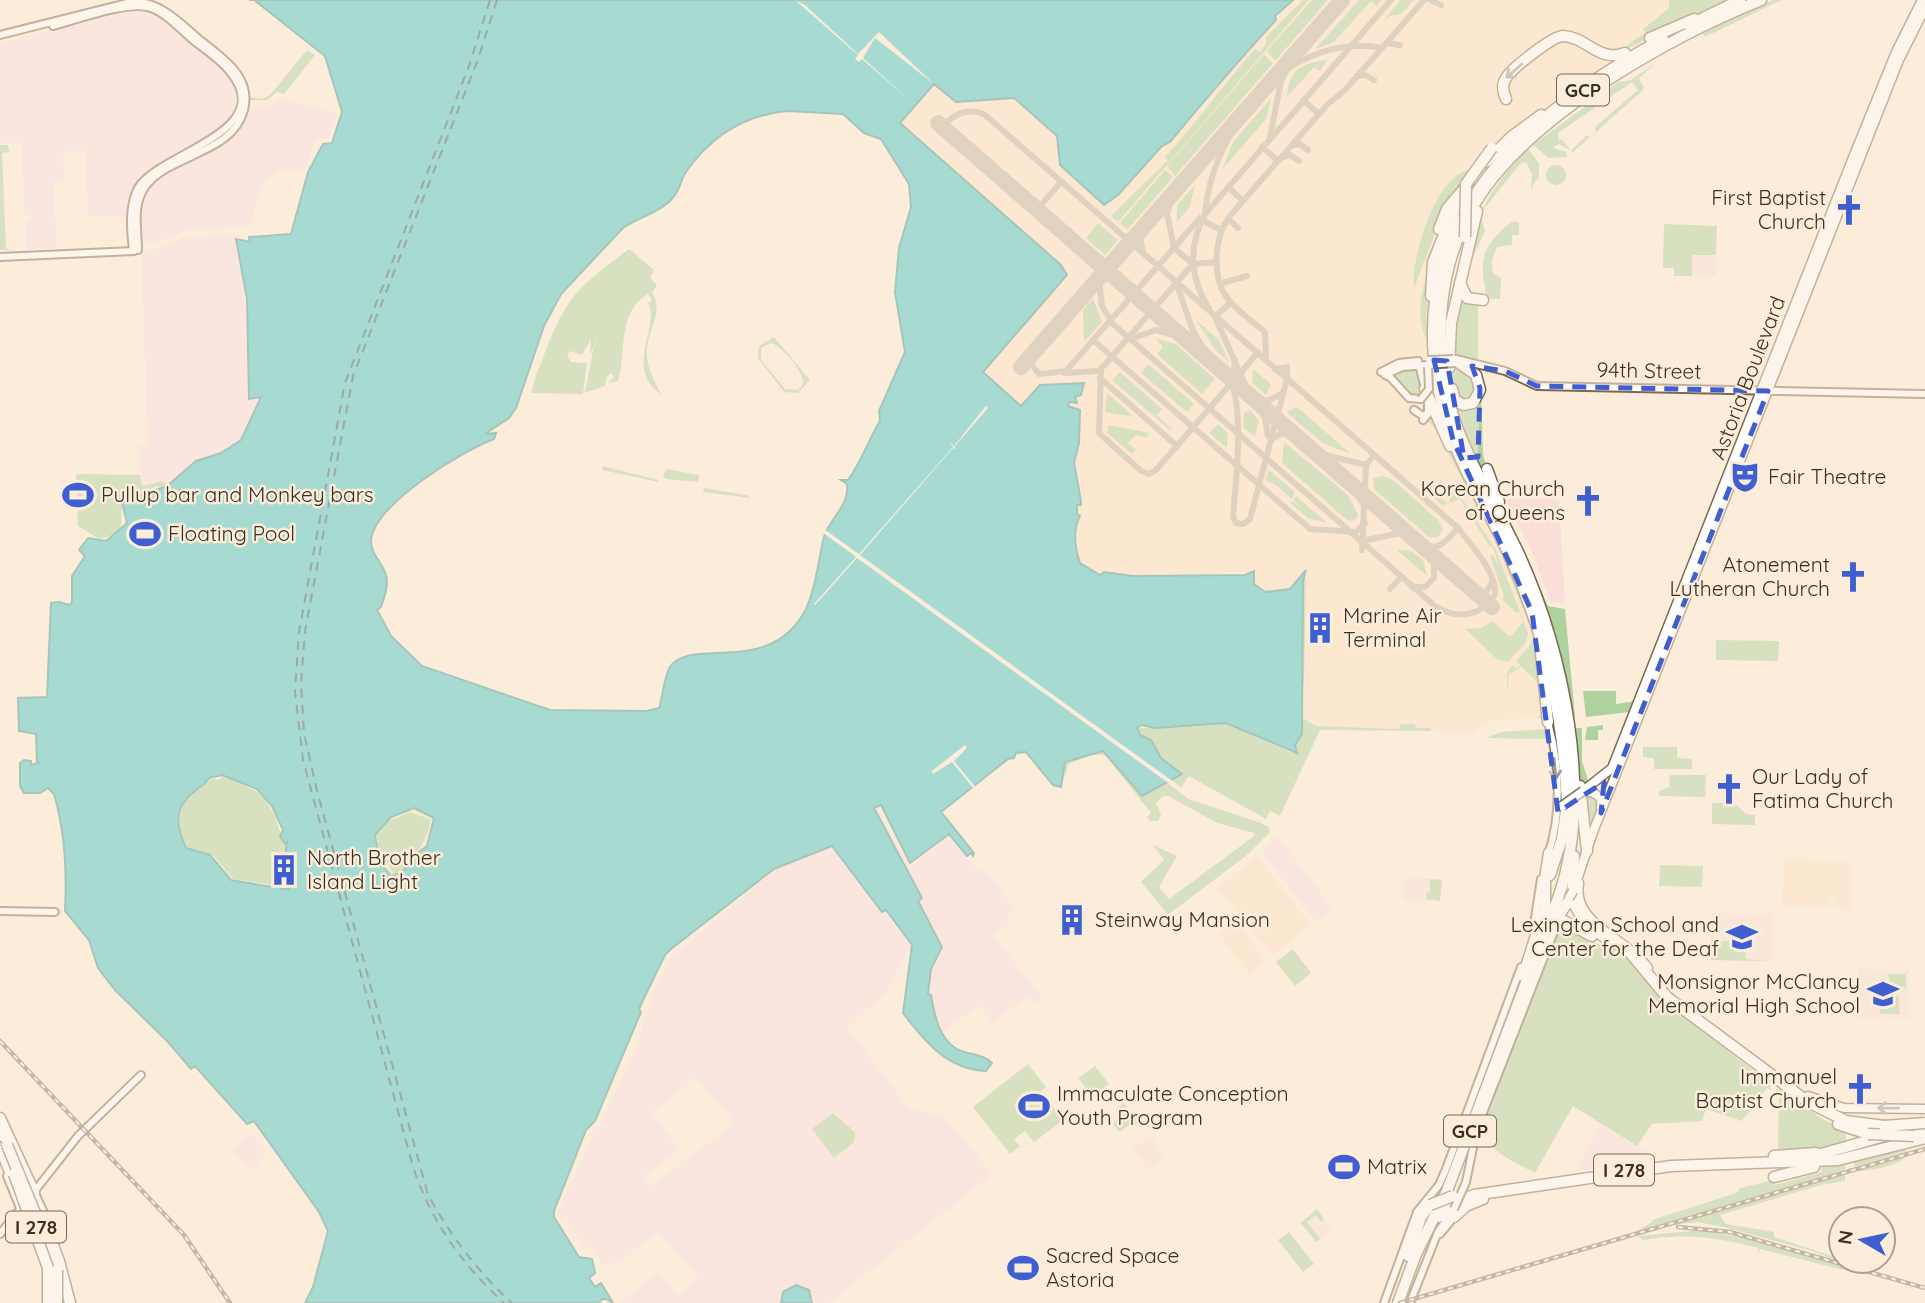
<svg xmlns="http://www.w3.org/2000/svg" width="1925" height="1303" viewBox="0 0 1925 1303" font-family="Quicksand,sans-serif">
  <rect width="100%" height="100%" fill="#fceddb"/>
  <!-- built -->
  <g fill="#fce3c6">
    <polygon points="1293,0 1678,0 1685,25 1638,50 1508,148 1471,192 1446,243 1432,328 1539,644 1545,718 1493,720 1482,724 1475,733 1449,733 1439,730 1321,730 1302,727 1303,570 1298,582 1290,589 1265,592 1254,584 1254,572 1133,576 1104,572 1100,575 1080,563 1075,528 1077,505 1081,501 1074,463 1079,443 1079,410 1068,406 1069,402 1077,403 1075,396 1082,387 1021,406 983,372 1067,275 1061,265 899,124 934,84 956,102 1014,98 1057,136 1060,165 1104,204 1118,195 1162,146 1170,142 1208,100 1253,43 1276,20 1275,16"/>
    <polygon points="1257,856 1311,925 1272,956 1217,888"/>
    <polygon points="1784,860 1851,862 1851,908 1836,907 1836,896 1828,896 1828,907 1782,906"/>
    <polygon points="1235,921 1266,960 1249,974 1219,934"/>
  </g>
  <!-- industrial -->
  <g fill="#f8dee4" fill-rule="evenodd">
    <polygon points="137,8 156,13 230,74 237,91 234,115 228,124 214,134 143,177 131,196 129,216 88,216 85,151 63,151 64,181 53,182 57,248 26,249 25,222 31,221 31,215 24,215 22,143 0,143 0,43"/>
    <polygon points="280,99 337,112 329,139 315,139 306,170 280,170 263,183 250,225 189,230 153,243 141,243 142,199 154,182 236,134 244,123 248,108 270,106"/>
    <polygon points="239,235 236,240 261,396 241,440 221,453 196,461 167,486 162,481 142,486 139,446 148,445 141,254 183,238"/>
    <polygon points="877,809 881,810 882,817 910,867 948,836 974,867 988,874 1015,909 1006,917 1011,923 993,935 1043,999 1034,1005 1027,996 993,1023 979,1006 943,1032 928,994 931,969 942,947 918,900 921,898 876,813"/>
    <polygon points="1277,836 1333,908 1316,922 1262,853"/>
    <path d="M832 846 911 946 886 993 847 1028 910 1109 943 1116 993 1174 829 1303H619L658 1272 678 1296 699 1278 658 1231 620 1262 602 1265 590 1246 584 1249 566 1218 557 1213 594 1133 591 1129 597 1124 600 1126 640 1038 644 1016 668 960 774 870ZM693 1074 735 1123 649 1187 642 1177 680 1150 651 1113 694 1079Z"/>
    <polygon points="1601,1124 1645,1151 1646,1161 1575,1171"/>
    <polygon points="252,1133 267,1153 252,1170 233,1150"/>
  </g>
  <!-- education -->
  <g fill="#f9dfd8">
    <polygon points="1692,254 1716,255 1716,276 1692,276"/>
    <polygon points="1549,498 1559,500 1565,603 1551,603 1531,550 1505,499"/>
    <polygon points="1404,878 1430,879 1430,901 1404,901"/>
    <polygon points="1712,913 1773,914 1772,962 1711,960"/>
    <polygon points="1858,969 1909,970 1908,1019 1857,1018"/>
    <polygon points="1150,1136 1165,1156 1149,1169 1133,1149"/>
    <polygon points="1317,1209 1333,1230 1317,1243 1301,1223"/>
  </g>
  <!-- green -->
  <g fill="#aed29d" fill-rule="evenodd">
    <path d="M1303 0H1309L1118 222 1111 216 1168 160 1165 157C1197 122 1224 84 1255 49L1260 52 1266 44V37Z"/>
    <polygon points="1312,0 1328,0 1275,61 1267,51"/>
    <polygon points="1359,0 1382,0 1377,6 1371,1 1334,42 1315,49"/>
    <polygon points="1400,0 1414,0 1401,14 1390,16 1383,22"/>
    <polygon points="1669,0 1731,0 1609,57 1645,33 1643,29 1669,8"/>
    <polygon points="1773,0 1781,0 1705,37 1701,31"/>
    <polygon points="307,50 315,55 284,94 277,92 267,100 249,100 249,97 262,99 270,95"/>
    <polygon points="1264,54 1273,63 1175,176 1167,166"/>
    <path d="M1327 60 1320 71 1314 67 1287 97C1289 69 1301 64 1327 60Z"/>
    <polygon points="1657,62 1639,78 1644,89 1595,133 1596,126 1638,90 1632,82 1558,133 1559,141 1562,139 1571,151 1587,135 1590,137 1573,152 1559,144 1553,148 1566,152 1567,157 1549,158 1533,145 1618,82 1631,80"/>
    <polygon points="1271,98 1266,119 1222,170 1233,142"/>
    <polygon points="0,145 8,145 9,152 2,153 6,248 10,250 0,250"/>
    <path d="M1528 148 1539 164V176L1531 189 1532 174 1526 162 1520 164 1480 214 1485 231 1470 264C1480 202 1487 195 1528 148Z"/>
    <circle cx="1556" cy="175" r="10"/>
    <polygon points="1165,170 1173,177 1127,230 1120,223"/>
    <path d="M1468 170 1473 175 1453 200 1446 199 1444 211 1414 288C1410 259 1436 176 1468 170Z"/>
    <polygon points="1195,185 1189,208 1177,222 1177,205"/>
    <path d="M1511 222H1519V235H1512V245L1497 247 1492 260 1493 273 1501 278 1500 299H1487C1479 259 1480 249 1511 222Z"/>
    <polygon points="1098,223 1118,240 1105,255 1086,238"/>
    <polygon points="1664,224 1717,226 1716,255 1692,255 1692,276 1674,276 1674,268 1663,268"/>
    <path d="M629 249 654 270 650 277 657 286 652 292C665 314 647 328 647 351 646 367 654 380 661 394 623 370 661 324 648 303L652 300 648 294C616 312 627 354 618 381L608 383 614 377 611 373 606 378 605 386 585 393 594 345 602 328 590 355 591 339 582 355 570 351 567 355 571 362 587 363 583 394 532 393C532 383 539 369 543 358 567 295 577 288 629 249Z"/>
    <path d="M1431 262 1429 310H1426L1428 342C1414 316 1422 288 1431 262Z"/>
    <polygon points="1459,291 1478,305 1478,361 1450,357"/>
    <polygon points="1093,298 1102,322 1084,342 1083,310"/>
    <polygon points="1196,320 1219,340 1229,362 1216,351"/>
    <path d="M774 337 810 380 798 393 784 392 758 358 759 346ZM771 343C783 347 804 371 803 384L798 390 785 389 761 360V348Z"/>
    <polygon points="1155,338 1176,344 1215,379 1202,394 1157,354 1163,347"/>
    <polygon points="1148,364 1194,404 1187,412 1141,373"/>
    <polygon points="1451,366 1463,368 1477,383 1475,399 1462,403 1453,387"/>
    <polygon points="1253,369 1271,384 1266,395 1252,382"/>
    <polygon points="1416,369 1423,394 1417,398 1409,394 1395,376 1401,370"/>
    <polygon points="1120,372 1162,409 1157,415 1172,429 1171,431 1112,380"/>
    <polygon points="1107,393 1134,417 1105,412"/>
    <polygon points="1481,394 1483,455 1495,496 1469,446 1453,400 1460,405"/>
    <polygon points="1297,407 1298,408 1351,454 1324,444 1286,412"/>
    <polygon points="1250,410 1259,421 1255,437 1243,427 1244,413"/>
    <polygon points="1430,413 1492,529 1479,512 1436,429 1426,419"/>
    <polygon points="1218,424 1228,433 1227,448 1209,433"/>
    <polygon points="1109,425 1150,433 1146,438 1136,435 1128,443 1136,450 1132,454 1107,433"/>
    <polygon points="1284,442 1348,495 1358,515 1355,521 1347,520 1282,463"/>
    <polygon points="603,466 658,480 659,482 602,470"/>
    <polygon points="666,469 699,475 698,482 667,479 663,476"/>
    <polygon points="1269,470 1295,492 1292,499 1276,485 1265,480"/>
    <path d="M76 474 140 475 142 486 163 481 167 486 154 487 136 497 135 494 124 499C116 518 133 532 99 539L78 526Z"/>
    <polygon points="1383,476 1393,480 1439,521 1443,529 1438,537 1429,537 1374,489 1373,478"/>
    <polygon points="704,488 746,495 751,498 703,492"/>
    <polygon points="1432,490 1448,504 1452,492 1459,494 1496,550 1528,633 1526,643 1508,662 1498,660 1465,629 1481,628 1493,621 1510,637 1523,622 1519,612 1516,613 1502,599 1504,596 1490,556 1493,555 1501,570 1492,546 1490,547 1460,499 1442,506 1430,493"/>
    <polygon points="1296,496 1327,523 1308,518 1290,503 1292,501 1303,509 1293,500"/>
    <polygon points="1503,504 1548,606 1565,609 1575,717 1571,718 1542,601"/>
    <path d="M1498 546C1531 585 1540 667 1545 718H1535L1541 716 1537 681 1521 667 1509 674 1507 691V672L1513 665 1517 668 1520 665 1516 661 1531 644 1533 635Z"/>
    <polygon points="1397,550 1411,551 1423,560 1427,576"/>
    <polygon points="1306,578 1304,684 1301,679 1303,581"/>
    <polygon points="1716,640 1779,641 1778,661 1716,660"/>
    <polygon points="1583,691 1616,691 1616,704 1635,701 1630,712 1586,717"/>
    <polygon points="1303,718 1316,726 1399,729 1401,724 1415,724 1416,728 1431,728 1431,731 1320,730 1280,816 1270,811 1266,819 1189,776 1181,788 1173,781 1182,773 1161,758 1151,740 1140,735 1137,728 1226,723 1290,752 1297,752 1295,746 1302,734"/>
    <polygon points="1603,725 1603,730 1598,730 1598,740 1585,740 1587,727"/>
    <polygon points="1573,728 1582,728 1582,762 1589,782 1581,788"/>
    <polygon points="1547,729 1548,739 1487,738 1500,732"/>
    <polygon points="1643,747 1677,747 1677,758 1692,759 1692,769 1654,769 1654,758 1643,757"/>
    <polygon points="1096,751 1107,753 1150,792 1168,783 1188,799 1261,823 1269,827 1270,832 1247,855 1168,915 1141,882 1164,860 1153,845 1177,856 1159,887 1169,899 1254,836 1254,833 1217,823 1168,796 1163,796 1156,803 1161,815 1158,821 1150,821 1147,817 1151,813 1105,755 1091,755 1069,764 1063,781 1061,771 1065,762"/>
    <polygon points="1670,775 1706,775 1705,797 1659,796 1659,791 1669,787"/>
    <path d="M223 776 258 792 265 799 275 816 284 845 286 843 283 857 290 867 288 888H283L277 879 272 885 233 879 214 856 187 848C170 810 185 800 213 778L218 780Z"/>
    <polygon points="1592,793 1600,804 1590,833 1583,795"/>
    <polygon points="1712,803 1734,803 1746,814 1755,815 1755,825 1712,824"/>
    <path d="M410 812 430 819C429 843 414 854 401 872L394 875 378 846 377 835 389 821Z"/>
    <polygon points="1660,865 1703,866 1702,887 1659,886"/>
    <polygon points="1430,879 1442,880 1440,901 1426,899 1426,893 1430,892"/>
    <path d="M1559 926 1625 956 1660 997 1770 1084 1771 1090 1767 1088 1742 1121 1706 1109 1702 1121 1652 1124 1637 1146 1573 1106 1535 1173C1514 1162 1483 1150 1482 1123Z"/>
    <polygon points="1711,940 1746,942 1746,959 1766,961 1711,960"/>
    <polygon points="1293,949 1311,973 1295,986 1276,962"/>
    <polygon points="1888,974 1906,974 1906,990 1902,992 1891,988"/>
    <polygon points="1881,992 1898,996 1900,1014 1880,1014"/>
    <polygon points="1028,1064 1046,1087 1041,1092 1063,1120 1034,1142 1025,1131 1014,1139 1020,1146 1010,1154 973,1107"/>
    <polygon points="1095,1066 1109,1084 1092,1096 1078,1078"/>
    <polygon points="1779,1087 1822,1119 1846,1130 1846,1144 1825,1149 1778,1152"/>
    <polygon points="1124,1103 1139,1122 1132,1128 1129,1125 1119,1132 1113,1124 1122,1117 1116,1109"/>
    <polygon points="833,1113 855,1132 854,1142 834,1158 812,1129"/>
    <polygon points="1905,1148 1906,1152 1854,1167 1854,1161"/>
    <path d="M1906 1156C1902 1165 1866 1172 1855 1171Z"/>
    <polygon points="1845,1163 1845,1170 1829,1175 1635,1232 1652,1222 1652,1220 1736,1193 1740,1188 1774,1180 1775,1185 1822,1172 1821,1167"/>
    <polygon points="1845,1173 1845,1181 1821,1185 1720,1215 1726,1224 1774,1232 1774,1237 1841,1259 1843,1263 1812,1251 1723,1227 1698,1222 1666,1226"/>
    <polygon points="1317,1209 1324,1219 1321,1222 1316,1215 1307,1222 1320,1239 1316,1242 1301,1223"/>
    <path d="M1701 1230 1745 1238 1843 1266V1270L1760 1249 1758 1255V1248C1717 1237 1685 1233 1643 1240L1638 1236Z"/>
    <polygon points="1289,1232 1314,1264 1303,1272 1278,1240"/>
  </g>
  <!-- sand -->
  <path fill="#f0e6c1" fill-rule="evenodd" d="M414 808 434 818 427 846 412 857 402 873 391 876 380 863 375 835 391 817ZM410 812 430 819C429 843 414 854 401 872L394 875 378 846 377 835 389 821Z"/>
  <!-- water -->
  <g fill="#41c3c5" stroke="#3f9795" stroke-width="2" fill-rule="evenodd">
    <path d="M249 0H1293L1275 16 1276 20C1240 59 1205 100 1170 142L1162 146 1118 195 1104 205 1060 165 1057 136 1014 98 956 102 934 84 900 123 1061 265 1067 275 983 372 1021 406 1040 385 1084 383 1081 395 1075 397 1077 403 1069 402 1068 406 1080 410 1079 443 1074 463 1081 501V505H1077V514L1080 516C1072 531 1075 548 1080 563L1100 575 1104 572 1133 576 1245 575 1254 571V584L1265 592 1290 589 1306 570 1303 581 1302 734 1295 745 1297 753 1226 723 1155 728 1142 725 1137 728 1140 735 1151 740 1161 758 1182 774 1142 796 1103 751 1065 762 1061 787 1053 785 1026 752 1016 753 1014 758 1008 759 941 812 974 853 973 856 971 853 967 856 949 834 910 863 881 805 874 808 922 898 918 901 942 947 931 969 928 994 931 995C934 1013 939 1039 957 1049 968 1055 982 1053 992 1063L986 1071C947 1069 925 1042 903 1013L912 945 886 910 882 912 832 846 774 869 671 949 665 955 643 1000 639 1009 641 1012 595 1121 586 1130 554 1211V1217L579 1257 592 1259 595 1273 589 1278 595 1287 601 1283 613 1303 604 1298 598 1303H305L313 1287 328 1231 319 1212 254 1121 247 1124 195 1066 191 1069 168 1042 115 990 98 968 89 940 65 911C67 872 65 831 54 794L48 788 40 793H24L20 786V763L24 760 31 761V765L40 762H37L36 734 19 731 18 698 47 697 51 603 59 602 70 605 72 602V576L85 556 79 550 88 538 106 541 127 523 122 502 167 486 196 461 221 453 241 440 261 397 249 399 247 299 236 239 250 242 249 237 291 234 308 172 323 144 332 143 342 112 325 56 254 0ZM787 111 843 114 864 133 881 139 909 184 911 207 899 248 895 292 905 352 879 411 880 421C869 439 862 461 848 480H841L847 484C850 506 828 520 824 537 818 560 817 585 806 609 771 678 690 636 670 667 664 676 663 697 659 708L646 711 550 710 422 666 391 636 377 610 381 607C384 598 389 585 386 575 383 563 371 555 371 541 373 505 462 451 494 439L496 433 485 434 509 418 516 408 544 326 561 294 623 228C639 217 656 214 670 201 683 188 678 182 688 169 713 135 745 115 787 111ZM222 775 257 789 272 806 283 830 280 836 285 844 287 842 285 855 293 870 289 889H281L279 882 272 887 231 880 210 855 186 848C172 818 177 803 203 785 206 783 208 778 212 777 215 776 219 777 222 775ZM414 808 434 818 427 846 412 857 402 873 391 876 380 863 375 835 391 817Z"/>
    <polygon points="796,1285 809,1290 812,1303 781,1303 783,1292"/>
  </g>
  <!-- pier -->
  <g fill="#fceddb">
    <polygon points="795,0 805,5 858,54 879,32 934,84 875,38 863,58 915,105 862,59 859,62 855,59 858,55"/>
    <polygon points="986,406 988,408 954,447 957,449 953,448 860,555 1175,783 1171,785 857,558 815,605 814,604 856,557 822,532 824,529 859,554 953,447 949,442 954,446"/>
    <polygon points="132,523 155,535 152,542 129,531"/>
    <polygon points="965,745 967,748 954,761 976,788 974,789 952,762 933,774 932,771"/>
  </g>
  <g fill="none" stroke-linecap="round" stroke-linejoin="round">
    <!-- ferry -->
    <g stroke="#265c5c" stroke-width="2" stroke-dasharray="9 7" stroke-linecap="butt">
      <path d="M490 0 469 66 345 383 299 632 295 692 303 760 413 1167C432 1223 461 1263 504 1303"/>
      <path d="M497 0 477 62 353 376 305 631 301 684 304 733 317 791 428 1195C451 1236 477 1271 512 1303"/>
    </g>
    <!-- taxiway -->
    <g stroke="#bfb2a2" stroke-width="6">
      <polyline points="1430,0 1441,5"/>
      <polyline points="1330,14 1346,0"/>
      <polyline points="1387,43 1400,45"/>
      <polyline points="1357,76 1365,75 1374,80"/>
      <path d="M1275 77C1306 54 1344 40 1382 48"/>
      <polyline points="1303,100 1319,114"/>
      <path d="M942 127C954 114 968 106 985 115L1458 528C1472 546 1491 566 1495 588 1496 595 1493 598 1489 602 1475 618 1453 618 1435 606L1113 324 1102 306 1099 279"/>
      <polyline points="1270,137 1281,81 1294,55"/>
      <polyline points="1293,145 1300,144 1308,150"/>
      <polyline points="1262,147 1278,161"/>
      <polyline points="1282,157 1290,155 1299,161"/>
      <polyline points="1228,187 1243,201"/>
      <polyline points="1174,192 1167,213 1174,248 1193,264"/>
      <path d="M1205 213C1209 173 1224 141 1247 109"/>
      <polyline points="1042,214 1041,205 1061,182"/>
      <polyline points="1228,218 1238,228"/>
      <polyline points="1202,220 1221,230"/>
      <polyline points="1143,252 1140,239 1145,225"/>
      <polyline points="1222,283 1247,276"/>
      <polyline points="1177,285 1193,331 1213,364"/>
      <polyline points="1231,302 1215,317 1248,391 1251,397 1268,401 1281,394"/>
      <path d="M1209 308C1189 278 1188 244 1206 213L1391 0"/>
      <polyline points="1130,339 1156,330 1184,338"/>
      <polyline points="1093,340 1310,529 1356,532 1365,523"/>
      <polyline points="1028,360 1039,374 1066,371 1200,218"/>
      <path d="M1266 360 1265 332C1253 321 1238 312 1228 299 1211 278 1214 238 1229 217L1327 105 1345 90 1424 0"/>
      <polyline points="1101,369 1099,433 1141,471 1149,474 1156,470 1233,381 1235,360"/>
      <polyline points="1065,373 1099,371 1193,264 1217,262"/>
      <path d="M1226 375C1247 397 1235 487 1233 517L1236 523 1243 524 1250 519 1287 379V367L1275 369"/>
      <polyline points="1238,376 1258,352"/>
      <polyline points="1100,378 1177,446"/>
      <polyline points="1257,402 1265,418 1268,436"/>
      <polyline points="1271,440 1280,434 1295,435"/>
      <polyline points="1307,445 1325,455 1366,465"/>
      <polyline points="1350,483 1363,504"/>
      <polyline points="1361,541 1406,532"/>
      <path d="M1421 545C1439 552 1446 541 1458 528"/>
      <polyline points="1362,550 1366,465 1374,455"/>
      <polyline points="1412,587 1425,587 1434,578 1434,564 1426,550"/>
      <polyline points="1390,589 1400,578"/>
      <polyline points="1482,598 1492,583"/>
    </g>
    <!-- runway -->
    <g stroke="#bfb2a2" stroke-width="16">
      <polyline points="938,123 1492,607"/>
      <polyline points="1021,367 1342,0"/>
    </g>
    <defs>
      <g id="secondary">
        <path d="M53 26C76 20 130 0 151 8 167 14 181 30 194 41 206 50 221 60 230 72 280 132 158 153 138 188 128 207 131 231 133 251"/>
        <path d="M0 35 131 2C159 0 179 22 199 39 221 57 253 76 244 110 233 154 169 154 145 187 132 206 138 229 138 250"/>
        <polyline points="0,257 134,251"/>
        <polyline points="1456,359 1505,371 1537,386 1925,394"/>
        <polyline points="1418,361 1426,392"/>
        <polyline points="1381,372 1399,363 1418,361"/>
        <polyline points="1421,399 1409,398 1390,377 1385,375 1402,367 1427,365"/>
        <polyline points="1414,410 1423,416 1428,413"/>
        <polyline points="1423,420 1428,414 1428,403"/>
        <path d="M1548 855C1562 814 1560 765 1548 722"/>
        <polyline points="0,911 55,912"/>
        <polyline points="1533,930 1541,879"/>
        <polyline points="0,1133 3,1139"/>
        <polyline points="7,1176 32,1237"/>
        <polyline points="1466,1182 1477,1128 1557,924"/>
        <polyline points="33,1189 46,1217"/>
        <polyline points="34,1192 78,1136 141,1075"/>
        <polyline points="0,1234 25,1203"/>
        <polyline points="1440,1234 1454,1217"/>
        <polyline points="1384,1303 1417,1212 1439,1185 1446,1169 1521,967"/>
        <polyline points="1410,1303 1438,1232 1454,1209"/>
      </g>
      <g id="primary">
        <polyline points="1583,791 1612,768 1852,160 1896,52 1922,0"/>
        <polyline points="1583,792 1592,792 1601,798 1601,807"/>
        <path d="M1579 883C1571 924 1628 938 1648 968"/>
        <polyline points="1574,889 1593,832 1899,60 1925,8"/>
        <polyline points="1808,1096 1844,1108 1925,1109"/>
        <polyline points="0,1150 12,1180"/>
        <polyline points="38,1222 57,1276"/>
      </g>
      <g id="motorway">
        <polyline points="1689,25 1740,0"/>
        <polyline points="1650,38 1694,19"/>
        <path d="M1506 99C1503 92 1501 85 1506 78 1512 68 1553 36 1563 36 1587 37 1599 63 1625 53"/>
        <polyline points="1486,162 1511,137 1541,115"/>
        <polyline points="1439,229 1447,209 1468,184"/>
        <polyline points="1460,283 1467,298 1483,300"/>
        <polyline points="1431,296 1433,262 1458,200"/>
        <polyline points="1449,368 1451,323 1477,211"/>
        <polyline points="1425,389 1450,446"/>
        <polyline points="1452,389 1455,400 1463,405 1473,403 1480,390 1476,375 1459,363"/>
        <polyline points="1487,469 1499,502"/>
        <polyline points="1541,654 1548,722"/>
        <polyline points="1580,786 1587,851"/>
        <path d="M1567 807C1564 719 1546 635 1509 555 1490 512 1462 471 1448 426 1389 238 1511 121 1663 39"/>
        <polyline points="1574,856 1572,900 1587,927 1627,949 1667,997 1808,1102 1846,1121 1884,1126"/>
        <polyline points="1550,875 1562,839 1567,804"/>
        <polyline points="1562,920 1592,936"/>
        <polyline points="1553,925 1567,903"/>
        <polyline points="1523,976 1545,907 1545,878 1549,853"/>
        <polyline points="0,1118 34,1192"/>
        <polyline points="1838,1124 1868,1134"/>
        <polyline points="1898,1133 1925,1129"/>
        <polyline points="1774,1156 1816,1153"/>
        <polyline points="1811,1157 1884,1136"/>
        <polyline points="1774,1177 1814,1167"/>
        <polyline points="41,1214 59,1261 70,1303"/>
        <polyline points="1439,1217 1453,1203 1474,1195 1671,1166 1838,1160 1925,1138"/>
        <polyline points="1454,1217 1466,1206 1483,1199"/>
        <polyline points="1408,1256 1421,1217 1430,1205"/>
        <path d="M1398 1303 1416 1254 1447 1191 1558 898C1595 795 1563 651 1519 554 1499 512 1473 471 1457 427 1429 349 1436 256 1485 188 1544 108 1670 37 1761 0"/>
      </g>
    </defs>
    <!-- secondary casing -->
    <use href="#secondary" stroke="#7e684d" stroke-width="10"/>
    <!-- primary casing -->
    <use href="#primary" stroke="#7e684d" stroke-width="11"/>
    <!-- motorway casing -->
    <use href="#motorway" stroke="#7e684d" stroke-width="13"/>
    <!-- secondary -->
    <use href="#secondary" stroke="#fff" stroke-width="6"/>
    <!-- primary -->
    <use href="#primary" stroke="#fff" stroke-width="8"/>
    <!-- motorway -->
    <use href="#motorway" stroke="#fff" stroke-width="10"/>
    <defs>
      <g id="rail">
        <polyline points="0,1041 184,1235 230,1303"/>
        <polyline points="1678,1227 1730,1232 1925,1288"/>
        <polyline points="1400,1303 1925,1149"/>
      </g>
    </defs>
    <!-- rail casing -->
    <use href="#rail" stroke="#827768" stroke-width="4.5"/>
    <!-- rail -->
    <use href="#rail" stroke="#fceddb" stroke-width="2" stroke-dasharray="5" stroke-linecap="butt"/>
    <defs>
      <g id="secondary-bridge">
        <polyline points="1429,360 1453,359"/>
        <polyline points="1427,365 1454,363"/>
        <polyline points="1421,399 1429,389 1428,367"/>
        <polyline points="1454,1209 1466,1182"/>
      </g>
      <g id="primary-bridge">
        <polyline points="1562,806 1583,791"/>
        <polyline points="1569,898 1573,891"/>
      </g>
      <g id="motorway-bridge">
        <polyline points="1465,237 1466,184 1492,148"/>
        <polyline points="1884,1126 1925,1123"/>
        <polyline points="1868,1134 1914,1136"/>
        <polyline points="7,1145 40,1225"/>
        <polyline points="14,1174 48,1268 48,1303"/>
        <polyline points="1430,1205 1453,1196"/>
        <polyline points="57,1303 57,1270"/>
      </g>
    </defs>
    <!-- secondary-bridge casing -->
    <use href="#secondary-bridge" stroke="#7e684d" stroke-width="10" stroke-linecap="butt"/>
    <!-- primary-bridge casing -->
    <use href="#primary-bridge" stroke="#7e684d" stroke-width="11" stroke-linecap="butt"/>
    <!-- motorway-bridge casing -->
    <use href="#motorway-bridge" stroke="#7e684d" stroke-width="13" stroke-linecap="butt"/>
    <!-- secondary-bridge -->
    <use href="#secondary-bridge" stroke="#fff" stroke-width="6"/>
    <!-- primary-bridge -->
    <use href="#primary-bridge" stroke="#fff" stroke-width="8"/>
    <!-- motorway-bridge -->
    <use href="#motorway-bridge" stroke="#fff" stroke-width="10"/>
  </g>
  <!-- one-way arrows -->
  <defs><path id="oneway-shaft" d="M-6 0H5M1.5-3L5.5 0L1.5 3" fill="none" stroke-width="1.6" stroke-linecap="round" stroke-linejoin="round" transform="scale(1.75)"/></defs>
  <g stroke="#9c9892">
    <use href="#oneway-shaft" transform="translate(1514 71) rotate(138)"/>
    <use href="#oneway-shaft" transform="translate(1555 769) rotate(85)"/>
    <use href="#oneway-shaft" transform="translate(1888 1108) rotate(-179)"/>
  </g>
  <!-- marked area -->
  <path d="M0 0H1925V1303H0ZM1434 360 1447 361 1464 458 1478 457 1480 388 1472 366 1505 371 1537 386 1768 391 1601 813 1604 782 1558 812 1532 612 1453 440Z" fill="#fceddb" fill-opacity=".55" fill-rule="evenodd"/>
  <path fill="none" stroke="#3f5ed0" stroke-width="5" stroke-dasharray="14 9" stroke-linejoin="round" d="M1434 360 1447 361 1464 458 1478 457 1480 388 1472 366 1505 371 1537 386 1768 391 1601 813 1604 782 1558 812 1532 612 1453 440Z"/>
  <!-- icons -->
  <defs>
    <symbol id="church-bare" viewBox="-9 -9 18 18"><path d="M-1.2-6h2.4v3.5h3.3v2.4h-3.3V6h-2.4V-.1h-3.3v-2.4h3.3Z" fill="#3f5ed0" stroke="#fceddb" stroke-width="2.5" paint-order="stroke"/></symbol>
    <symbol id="theatre-bare" viewBox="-9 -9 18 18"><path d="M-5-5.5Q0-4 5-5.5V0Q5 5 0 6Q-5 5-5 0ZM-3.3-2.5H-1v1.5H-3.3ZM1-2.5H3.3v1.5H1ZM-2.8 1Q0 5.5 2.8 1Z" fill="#3f5ed0" stroke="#fceddb" stroke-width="2.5" paint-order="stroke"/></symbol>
    <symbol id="stadium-bare" viewBox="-9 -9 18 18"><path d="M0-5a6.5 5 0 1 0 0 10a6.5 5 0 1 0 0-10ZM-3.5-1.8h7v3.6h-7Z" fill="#3f5ed0" stroke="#fceddb" stroke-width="2.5" paint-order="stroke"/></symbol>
    <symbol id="building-bare" viewBox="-9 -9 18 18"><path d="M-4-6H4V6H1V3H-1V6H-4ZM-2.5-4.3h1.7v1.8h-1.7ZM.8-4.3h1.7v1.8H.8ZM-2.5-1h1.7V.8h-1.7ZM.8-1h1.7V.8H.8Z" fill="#3f5ed0" stroke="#fceddb" stroke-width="2.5" paint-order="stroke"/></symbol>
    <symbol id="school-bare" viewBox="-9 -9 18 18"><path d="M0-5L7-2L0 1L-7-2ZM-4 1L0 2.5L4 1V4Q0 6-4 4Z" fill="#3f5ed0" stroke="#fceddb" stroke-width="2.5" paint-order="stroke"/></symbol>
  </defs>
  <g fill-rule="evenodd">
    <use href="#church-bare" x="1827" y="188" width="44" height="44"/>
    <use href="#theatre-bare" x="1723" y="455" width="44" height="44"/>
    <use href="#stadium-bare" x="56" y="473" width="44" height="44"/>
    <use href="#church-bare" x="1566" y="479" width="44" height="44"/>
    <use href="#stadium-bare" x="123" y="512" width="44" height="44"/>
    <use href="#church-bare" x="1831" y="555" width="44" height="44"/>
    <use href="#building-bare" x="1298" y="606" width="44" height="44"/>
    <use href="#church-bare" x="1707" y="767" width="44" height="44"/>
    <use href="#building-bare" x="262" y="848" width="44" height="44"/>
    <use href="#building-bare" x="1050" y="898" width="44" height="44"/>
    <use href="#school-bare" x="1720" y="915" width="44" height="44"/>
    <use href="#school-bare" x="1861" y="972" width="44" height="44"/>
    <use href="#church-bare" x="1838" y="1067" width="44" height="44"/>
    <use href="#stadium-bare" x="1012" y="1084" width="44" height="44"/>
    <use href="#stadium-bare" x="1322" y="1145" width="44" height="44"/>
    <use href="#stadium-bare" x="1001" y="1246" width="44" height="44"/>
  </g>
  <g text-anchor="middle" stroke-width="5" stroke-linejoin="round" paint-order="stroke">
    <!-- shield labels -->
    <g fill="#fceddb" stroke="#74695b" stroke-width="2">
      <rect x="1557" y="74.5" width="52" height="31" rx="5"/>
      <rect x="1444" y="1115.5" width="52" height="31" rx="5"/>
      <rect x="1594" y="1154.5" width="60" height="31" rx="5"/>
      <rect x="6" y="1211.5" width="60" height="31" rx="5"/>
    </g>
    <g font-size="19" font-weight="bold" fill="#393024">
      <text x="1583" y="97">GCP</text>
      <text x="1470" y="1138">GCP</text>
      <text x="1624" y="1177">I 278</text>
      <text x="36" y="1234">I 278</text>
    </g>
    <!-- poi labels -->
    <g font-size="21" fill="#393024" stroke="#fceddb" text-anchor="start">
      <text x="1826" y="205" text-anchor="end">First Baptist<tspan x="1826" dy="24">Church</tspan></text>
      <text x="1768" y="484">Fair Theatre</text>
      <text x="1565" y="496" text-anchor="end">Korean Church<tspan x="1565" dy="24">of Queens</tspan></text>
      <text x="101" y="502">Pullup bar and Monkey bars</text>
      <text x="168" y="541">Floating Pool</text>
      <text x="1830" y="572" text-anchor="end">Atonement<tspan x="1830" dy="24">Lutheran Church</tspan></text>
      <text x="1343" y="623">Marine Air<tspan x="1343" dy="24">Terminal</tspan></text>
      <text x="1752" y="784">Our Lady of<tspan x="1752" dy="24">Fatima Church</tspan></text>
      <text x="307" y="865">North Brother<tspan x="307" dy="24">Island Light</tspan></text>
      <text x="1095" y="927">Steinway Mansion</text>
      <text x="1719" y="932" text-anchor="end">Lexington School and<tspan x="1719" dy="24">Center for the Deaf</tspan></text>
      <text x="1860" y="989" text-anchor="end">Monsignor McClancy<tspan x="1860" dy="24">Memorial High School</tspan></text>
      <text x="1837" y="1084" text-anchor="end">Immanuel<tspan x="1837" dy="24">Baptist Church</tspan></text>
      <text x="1057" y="1101">Immaculate Conception<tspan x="1057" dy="24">Youth Program</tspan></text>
      <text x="1367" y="1174">Matrix</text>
      <text x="1046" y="1263">Sacred Space<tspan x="1046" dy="24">Astoria</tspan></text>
    </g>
    <!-- street labels -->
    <g font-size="21" fill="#393024" stroke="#fceddb">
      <text transform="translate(1649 371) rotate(1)" y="7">94th Street</text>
      <text transform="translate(1748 378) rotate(-69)" y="7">Astoria Boulevard</text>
    </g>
  </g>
  <!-- north arrow -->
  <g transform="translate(1862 1240) rotate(279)"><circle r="33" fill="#fceddb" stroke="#aea192" stroke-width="2"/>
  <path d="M0-5L12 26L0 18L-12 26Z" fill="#3f5ed0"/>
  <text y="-10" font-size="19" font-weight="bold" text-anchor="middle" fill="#393024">N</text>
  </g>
</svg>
